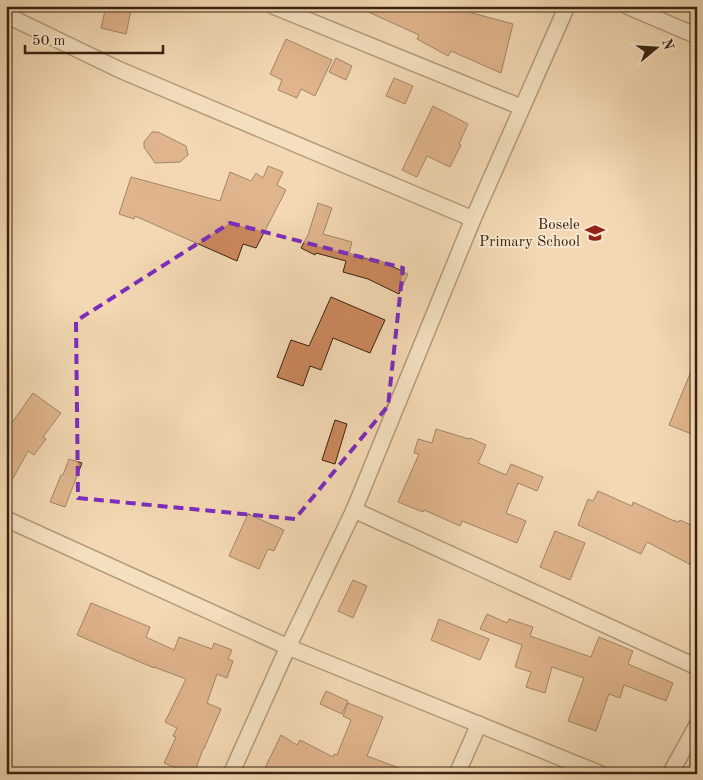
<svg xmlns="http://www.w3.org/2000/svg" width="703" height="780" viewBox="0 0 703 780" font-family="'Old Standard TT',serif">
  <rect width="100%" height="100%" fill="#f3d8b3"/>
  <filter id="stains"><feTurbulence type="fractalNoise" baseFrequency=".004" numOctaves="4"/><feColorMatrix values="0 0 0 0 .2 0 0 0 0 .09 0 0 0 0 .02 0 0 0 .5 -.17"/></filter>
  <radialGradient id="worn" r=".72"><stop offset=".6" stop-color="#630" stop-opacity="0"/><stop offset="1" stop-color="#630" stop-opacity=".3"/></radialGradient>
  <!-- building -->
  <g fill="#cb885d" stroke="#382310">
    <polygon points="106,6 132,6 126,34 101,28"/>
    <polygon points="355,6 467,6 465,11 513,24 501,73 451,51 448,56 417,39 419,35"/>
    <polygon points="286,39 332,60 315,96 301,89 297,98 278,90 282,80 270,74"/>
    <polygon points="336,58 352,66 346,80 329,72"/>
    <polygon points="394,78 413,86 405,104 386,96"/>
    <polygon points="433,106 468,124 459,144 461,145 450,167 427,156 417,177 402,170"/>
    <polygon points="152,132 158,132 186,146 188,155 180,162 155,163 144,147 144,142"/>
    <polygon points="268,166 283,172 277,185 286,190 256,248 243,244 237,261 135,216 134,219 119,214 131,177 220,201 230,172 251,181 256,173 263,178"/>
    <polygon points="318,203 332,208 323,234 352,242 349,253 378,262 379,260 408,274 399,294 368,279 343,272 346,261 316,253 315,255 301,248 308,235"/>
    <polygon points="331,297 385,320 370,353 333,338 321,370 310,366 303,386 277,377 291,340 309,346"/>
    <polygon points="697,357 697,436 669,425"/>
    <polygon points="33,393 61,413 43,437 46,439 34,455 28,451 6,491 6,431"/>
    <polygon points="335,420 347,424 335,464 322,460"/>
    <polygon points="436,429 469,439 470,438 486,445 478,463 506,475 511,464 543,477 537,491 518,483 506,513 526,521 517,543 462,521 460,526 424,510 423,512 398,502 419,454 414,453 418,439 432,443"/>
    <polygon points="69,459 82,463 65,507 50,502 61,475 63,475"/>
    <polygon points="598,491 632,506 633,502 672,520 679,522 680,520 697,528 697,568 647,542 641,554 578,525 588,499 593,501"/>
    <polygon points="248,514 284,530 274,551 268,549 259,569 229,556"/>
    <polygon points="555,531 585,543 570,580 540,567"/>
    <polygon points="353,580 367,586 353,618 338,611"/>
    <polygon points="91,603 150,627 146,637 174,650 179,637 212,649 214,643 232,650 228,659 233,661 227,678 217,674 207,703 221,709 204,749 203,749 194,774 177,774 179,769 164,763 176,737 173,736 177,728 165,722 186,679 154,667 154,668 77,635"/>
    <polygon points="487,614 507,623 509,619 533,627 530,636 591,657 599,637 633,651 628,664 673,683 666,701 624,685 620,698 609,694 596,731 568,721 584,678 552,667 545,693 526,687 531,672 515,667 522,645 480,629"/>
    <polygon points="439,619 489,639 480,660 431,640"/>
    <polygon points="326,691 348,701 342,714 320,704"/>
    <polygon points="348,703 383,717 367,756 410,772 410,774 262,774 281,735 297,745 300,740 333,757 334,754 337,755 351,720 343,716"/>
  </g>
  <g fill="none" stroke-linecap="round" stroke-linejoin="round">
    <defs>
      <g id="street">
        <polyline points="273,6 521,107"/>
        <polyline points="627,6 697,36"/>
        <polyline points="6,15 120,70 473,219"/>
        <polyline points="354,510 697,667"/>
        <polyline points="6,519 288,647 601,774"/>
        <polyline points="231,774 288,647 354,510 473,219 567,6"/>
        <polyline points="457,774 479,724"/>
        <polyline points="670,774 697,725"/>
      </g>
    </defs>
    <!-- street casing -->
    <use href="#street" stroke="#675039" stroke-width="18"/>
    <!-- street -->
    <use href="#street" stroke="#f7e6ce" stroke-width="15"/>
  </g>
  <!-- marked area -->
  <path d="M0 0H703V780H0ZM230 223 403 268 388 406 295 519 78 498 76 321Z" fill="#f3d8b3" fill-opacity=".55" fill-rule="evenodd"/>
  <path fill="none" stroke="#7b2cbf" stroke-width="4" stroke-dasharray="10 6" stroke-linejoin="round" d="M230 223 403 268 388 406 295 519 78 498 76 321Z"/>
  <!-- icons -->
  <defs>
    <symbol id="school-bare" viewBox="-9 -9 18 18"><path d="M0-5L7-2L0 1L-7-2ZM-4 1L0 2.5L4 1V4Q0 6-4 4Z" fill="#8f2418" stroke="#f7e6ce" stroke-width="2.5" paint-order="stroke"/></symbol>
  </defs>
  <g fill-rule="evenodd">
    <use href="#school-bare" x="581" y="219" width="28" height="28"/>
  </g>
  <g text-anchor="middle" stroke-width="4" stroke-linejoin="round" paint-order="stroke">
    <!-- poi labels -->
    <g font-size="15" fill="#382310" stroke="#f7e6ce" text-anchor="end">
      <text x="580" y="229">Bosele<tspan x="580" dy="17">Primary School</tspan></text>
    </g>
  </g>
  <!-- margin -->
  <rect width="703" height="780" fill="none" stroke="#f3d8b3" stroke-width="25"/>
  <rect x="8" y="8" width="688" height="765" fill="none" stroke="#382310" stroke-width="2.5"/>
  <rect x="12" y="12" width="678" height="755" fill="none" stroke="#382310"/>
  <!-- north arrow -->
  <g transform="translate(656 48) rotate(72)" stroke="#f7e6ce" stroke-width="4" paint-order="stroke">
  <path d="M0-4L9 19L0 12L-9 19Z" fill="#382310"/>
  <text y="-8" font-size="14" font-weight="bold" text-anchor="middle" fill="#382310">N</text>
  </g>
  <!-- scale -->
  <path d="M25 45v8h138v-8" fill="none" stroke="#382310" stroke-width="2.5"/>
  <text x="32" y="45" font-size="15" fill="#382310" stroke="#f7e6ce" stroke-width="4" paint-order="stroke">50 m</text>
  <rect width="100%" height="100%" filter="url(#stains)"/>
  <rect width="100%" height="100%" fill="url(#worn)"/>
</svg>
